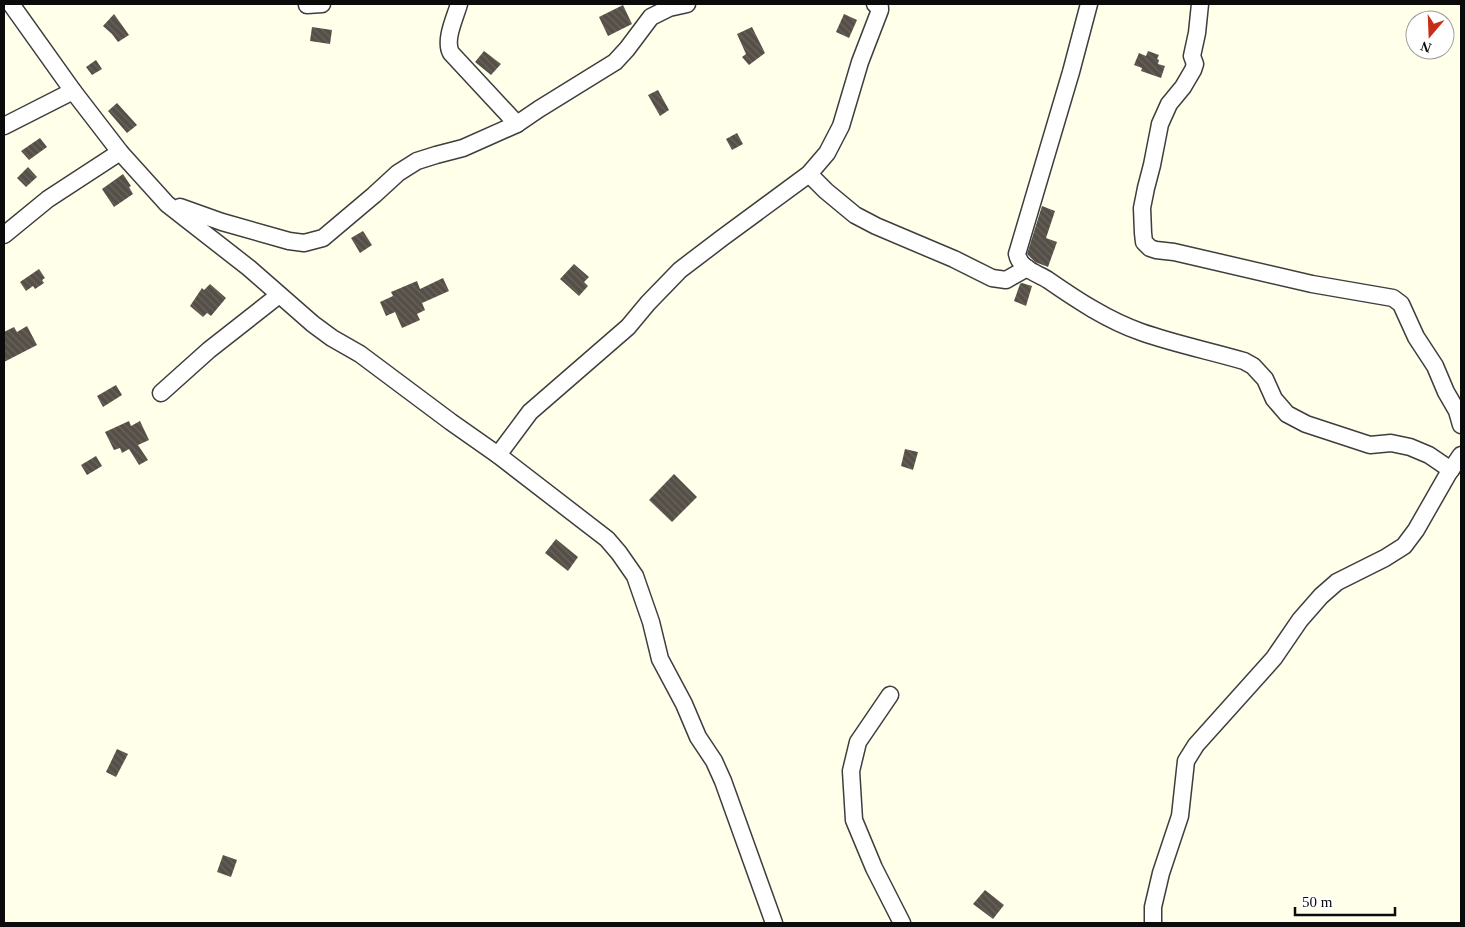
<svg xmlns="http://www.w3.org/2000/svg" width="1465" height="927" viewBox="0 0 1465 927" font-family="'Times New Roman',serif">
  <defs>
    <pattern id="building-back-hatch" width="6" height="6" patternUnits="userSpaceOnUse" patternTransform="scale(1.25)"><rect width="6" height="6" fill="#554f47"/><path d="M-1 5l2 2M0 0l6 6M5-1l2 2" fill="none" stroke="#68645d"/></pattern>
  </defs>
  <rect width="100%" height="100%" fill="#ffffea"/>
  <!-- building -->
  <g fill="url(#building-back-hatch)">
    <polygon points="623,5 632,24 608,36 599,17"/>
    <polygon points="114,14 129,35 118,42 112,34 103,26"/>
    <polygon points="844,14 857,20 849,38 836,32"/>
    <polygon points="312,27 332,30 330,44 310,41"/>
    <polygon points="752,27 765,53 749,65 742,57 746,54 737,34"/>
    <polygon points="484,51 501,64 491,75 475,62"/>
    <polygon points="1148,51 1159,55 1157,59 1159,60 1158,64 1165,66 1161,78 1141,71 1142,68 1134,65 1139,53 1146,56"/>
    <polygon points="96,60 102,69 92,75 86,67"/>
    <polygon points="658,90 669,110 660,116 648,95"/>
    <polygon points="117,103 137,125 127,133 108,111"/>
    <polygon points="737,133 743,144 732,150 726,139"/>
    <polygon points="40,138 47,147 29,160 21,151"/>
    <polygon points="28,167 37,177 26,187 17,178"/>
    <polygon points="123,174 131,186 129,187 133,194 114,207 102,189"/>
    <polygon points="1042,206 1055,211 1046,238 1057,242 1048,267 1035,262 1027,254"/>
    <polygon points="363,231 372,245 360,253 351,238"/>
    <polygon points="574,264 589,277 584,282 588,286 579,296 560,279"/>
    <polygon points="39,269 45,278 42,280 44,283 35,289 33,286 26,291 20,282"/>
    <polygon points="443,278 449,291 422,303 425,310 417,314 420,320 402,328 395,312 386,316 380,302 393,296 391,292 417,281 420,289"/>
    <polygon points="1022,283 1032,286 1026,306 1014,301 1020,284"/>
    <polygon points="210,284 226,298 211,316 207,313 203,317 190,306 202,288 204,290"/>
    <polygon points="27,326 37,345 4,362 4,332 14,327 17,332"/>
    <polygon points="116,385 122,395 103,407 97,396"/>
    <polygon points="129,421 131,426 140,421 149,440 138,445 148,460 139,465 129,449 122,453 120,448 114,450 105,432"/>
    <polygon points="905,449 918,452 913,470 901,466"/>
    <polygon points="96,456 102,466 87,475 81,465"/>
    <polygon points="674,474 697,497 672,522 649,500"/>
    <polygon points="556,539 578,557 568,571 545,553"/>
    <polygon points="117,749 128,754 116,777 106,772"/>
    <polygon points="223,855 237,860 231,877 217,872"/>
    <polygon points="985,890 1004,905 993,919 973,904"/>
  </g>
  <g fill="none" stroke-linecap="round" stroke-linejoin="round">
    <defs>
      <g id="street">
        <polyline points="11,4 73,91 120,152 167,204 249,268 313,324 332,338 360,354 451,422 498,455 607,539 619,553 635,576 651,622 660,659 684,704 698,737 714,761 723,781 774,923"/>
        <path d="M459 4C455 18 444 40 451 53L517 124"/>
        <path d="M1089 4 1071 72 1017 254C1020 269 1037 273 1048 280 1077 300 1107 320 1141 332 1175 344 1210 351 1244 361L1253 366 1265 379 1274 399 1287 414 1306 424 1370 445 1391 443 1410 447 1429 455 1451 470"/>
        <polyline points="1200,4 1197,33 1192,56 1195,64 1193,70 1183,87 1169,104 1160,124 1152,165 1146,188 1142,208 1143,233 1144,242 1150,248 1156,250 1174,252 1312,284 1393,298 1401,304 1416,337 1435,366 1446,392 1457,411 1461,425"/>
        <polyline points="307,5 322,4"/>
        <polyline points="4,126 73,91"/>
        <polyline points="809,174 826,191 855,215 876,226 954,259 992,278 1006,280 1027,268"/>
        <polyline points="180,207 222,222 289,241 304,243 323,238 374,195 398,173 417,161 436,155 463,148 517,124 539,109 615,62 627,49 651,17 669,8 687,4"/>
        <polyline points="4,235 48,199 120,152"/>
        <polyline points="161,393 209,350 279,295"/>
        <polyline points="498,455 530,412 628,327 648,303 680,270 722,238 809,174 827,153 841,126 860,62 880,10 880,8 875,4"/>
        <polyline points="890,695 858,742 851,771 854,820 874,868 902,923"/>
        <polyline points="1153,923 1153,907 1161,873 1180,816 1186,761 1196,745 1274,658 1300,620 1321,596 1337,582 1385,558 1404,546 1416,530 1448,474 1461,455"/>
      </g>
    </defs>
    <!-- street casing -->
    <use href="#street" stroke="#3e3e3e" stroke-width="19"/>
    <!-- street -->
    <use href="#street" stroke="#fff" stroke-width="16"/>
  </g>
  <!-- border -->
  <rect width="1465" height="927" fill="none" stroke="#0b0b0b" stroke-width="10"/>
  <!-- north arrow -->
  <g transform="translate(1430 35) rotate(199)"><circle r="24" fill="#ffffff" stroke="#9d9d9d"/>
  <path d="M0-4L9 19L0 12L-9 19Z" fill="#c72e18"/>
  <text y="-8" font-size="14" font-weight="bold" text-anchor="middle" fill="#0b0b0b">N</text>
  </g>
  <!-- scale -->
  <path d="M1295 907v8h100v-8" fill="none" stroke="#0b0b0b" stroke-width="2.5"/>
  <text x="1302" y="907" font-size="15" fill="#0b0b0b" stroke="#ffffff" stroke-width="4" paint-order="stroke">50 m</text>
</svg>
